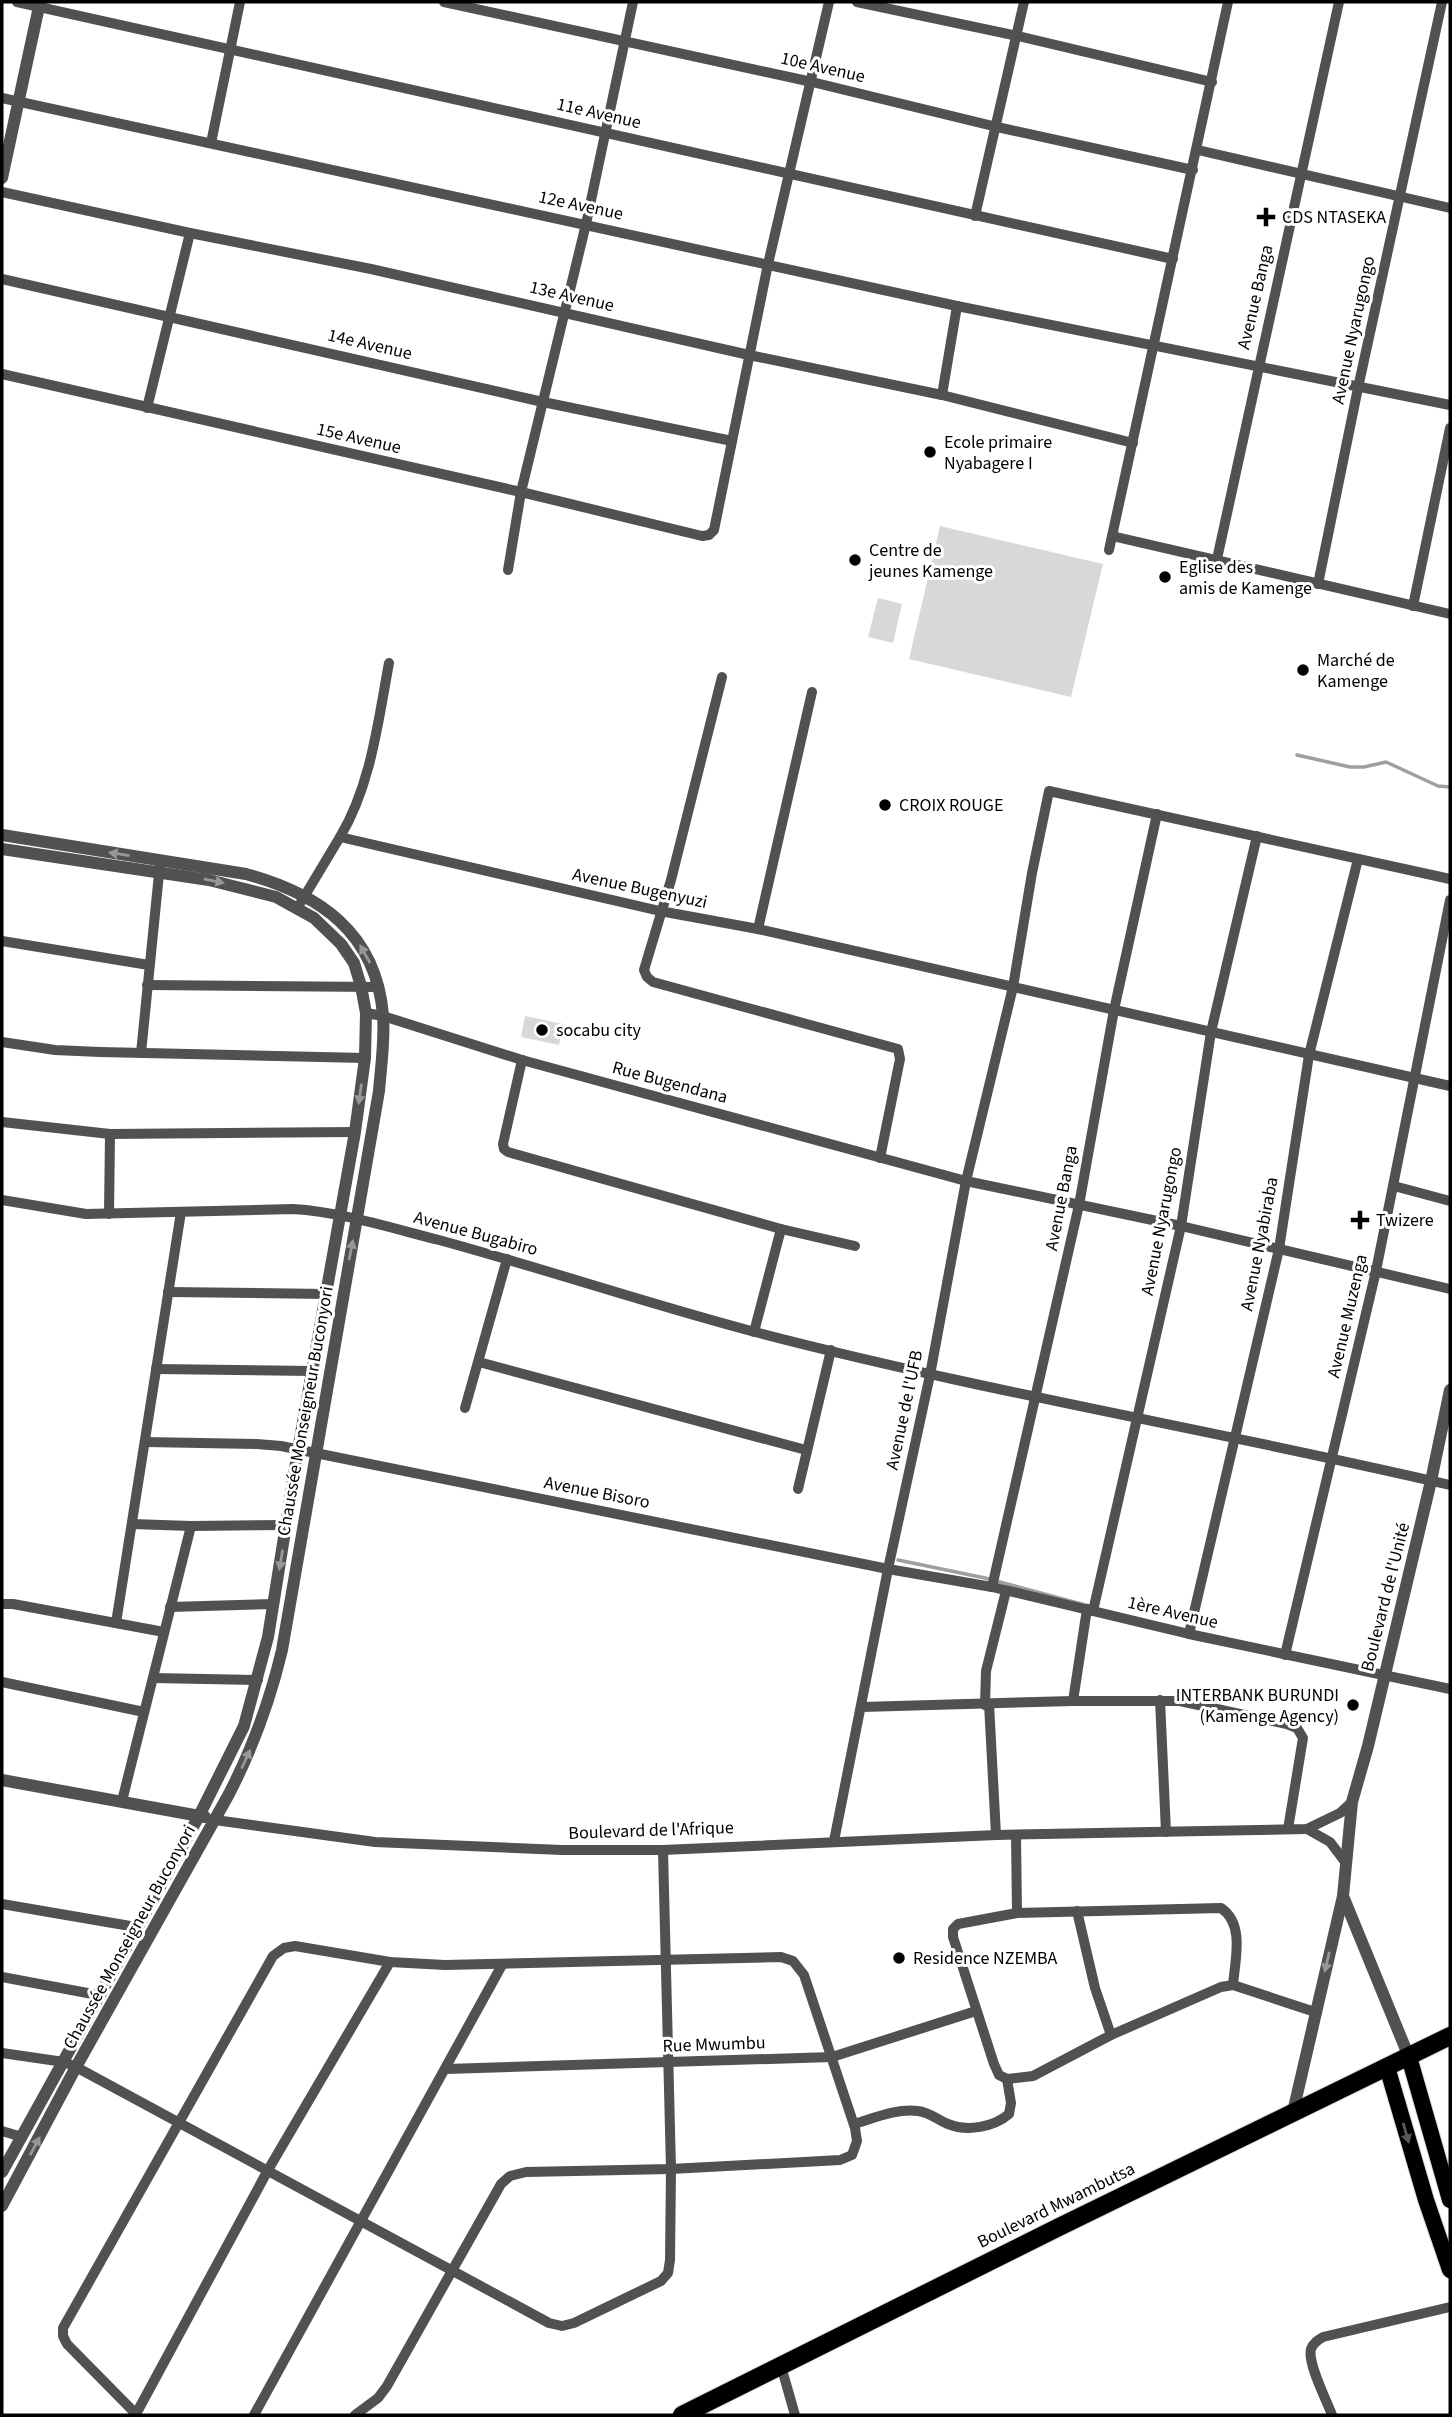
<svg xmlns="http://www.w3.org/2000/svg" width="1452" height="2417" viewBox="0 0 1452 2417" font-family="'Source Sans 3',sans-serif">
  <rect width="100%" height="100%" fill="#fff"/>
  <!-- green -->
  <g fill="#d8d8d8">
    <polygon points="940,526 1103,564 1071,697 909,659"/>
    <polygon points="878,598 902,604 893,643 868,637"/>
    <polygon points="525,1016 563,1024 559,1045 521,1037"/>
  </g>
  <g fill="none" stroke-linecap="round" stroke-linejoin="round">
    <!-- stream -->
    <g stroke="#9f9f9f" stroke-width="3.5">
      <polyline points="1297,755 1350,767 1364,767 1386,762 1438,786 1450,787"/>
      <polyline points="898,1560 985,1578 1089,1606"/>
    </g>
    <defs>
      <g id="primary">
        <polyline points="1409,2057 1450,2200"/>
        <polyline points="1387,2067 1426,2200 1450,2270"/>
      </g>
      <polyline id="trunk" points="682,2415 1057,2228 1450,2036"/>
    </defs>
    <!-- primary casing -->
    <use href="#primary" stroke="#dbdbdb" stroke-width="18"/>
    <!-- trunk casing -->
    <use href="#trunk" stroke="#dbdbdb" stroke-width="20"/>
    <!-- minor -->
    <g stroke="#515151" stroke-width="10">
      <polyline points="17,2 1173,259"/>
      <polyline points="444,2 812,82 997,127 1193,170"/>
      <polyline points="857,2 1018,36 1212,82"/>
      <polyline points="2,98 957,306 1450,405"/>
      <polyline points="211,143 240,2"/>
      <polyline points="1198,150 1450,208"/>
      <polyline points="2,192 190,233 371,269 749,355 942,395 1133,443"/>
      <polyline points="975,216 1024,2"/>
      <polyline points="2,279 543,402 732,441"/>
      <polyline points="2,374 521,492 702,536 709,535 714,530 768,264 829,2"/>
      <polyline points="942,395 957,306"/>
      <polyline points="147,408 190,233"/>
      <polyline points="1112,536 1450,614"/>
      <polyline points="1109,550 1228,2"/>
      <polyline points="1217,559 1339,2"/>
      <polyline points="508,570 521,492 586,224 633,2"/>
      <polyline points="1318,584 1358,388 1442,2"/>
      <polyline points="1413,606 1450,428"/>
      <polyline points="722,677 671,880 644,970 647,977 653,982 898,1049 900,1059 880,1158"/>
      <path d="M340 837C371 785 378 722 389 663"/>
      <polyline points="301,902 340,837 660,911 758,929 1450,1086"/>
      <polyline points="758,929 812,692"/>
      <polyline points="2,941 149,965"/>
      <polyline points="147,985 379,987"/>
      <polyline points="366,1013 383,1016 522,1060 966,1181 1181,1226 1450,1289"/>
      <polyline points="2,1042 55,1050 100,1052 365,1058"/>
      <polyline points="141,1053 160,864"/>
      <polyline points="522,1060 503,1144 504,1149 508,1152 781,1229 855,1246"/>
      <polyline points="2,1122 110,1134 355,1132"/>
      <polyline points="1394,1186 1450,1201"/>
      <path d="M2 1200 86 1214 293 1209C342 1212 391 1228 439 1240 545 1269 649 1304 755 1332 985 1392 1219 1431 1450 1485"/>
      <polyline points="109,1214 110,1134"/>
      <polyline points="168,1292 327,1294"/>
      <polyline points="754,1332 781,1229"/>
      <polyline points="479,1362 806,1450"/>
      <polyline points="156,1369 313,1371"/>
      <polyline points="465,1408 507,1259"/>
      <polyline points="145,1442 257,1444 281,1446 888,1569 992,1587 1189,1634 1450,1689"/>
      <polyline points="798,1489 831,1350"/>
      <polyline points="132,1524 191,1526 286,1525"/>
      <polyline points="992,1587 1079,1205 1114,1010 1157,814"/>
      <polyline points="2,1604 13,1604 164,1632"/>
      <polyline points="170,1607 274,1604"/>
      <polyline points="1093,1611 1181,1226 1211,1032 1257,836"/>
      <polyline points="116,1623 181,1212"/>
      <polyline points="1189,1634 1279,1249 1309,1055 1358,859"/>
      <polyline points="1285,1655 1376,1271 1450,900"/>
      <polyline points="153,1678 258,1680"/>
      <polyline points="2,1682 144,1712"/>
      <polyline points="1160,1700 1166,1832"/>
      <polyline points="1073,1701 1087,1609"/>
      <polyline points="989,1704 996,1835"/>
      <polyline points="985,1705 986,1671 1006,1591"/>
      <polyline points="862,1707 1073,1701 1180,1701 1287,1724 1297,1728 1303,1738 1288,1829"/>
      <polyline points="122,1801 191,1526"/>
      <polyline points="215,1820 375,1842 562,1850 663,1850 996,1835 1307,1829 1340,1813 1352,1802"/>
      <polyline points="1307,1829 1330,1842 1346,1863"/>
      <polyline points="1016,1835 1017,1913"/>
      <polyline points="834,1841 888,1569 930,1375 966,1181 1013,987 1032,873 1049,791 1450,879"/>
      <polyline points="2,1904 136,1927"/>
      <polyline points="1077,1911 1095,1988 1111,2035"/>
      <polyline points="2,1977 98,1995"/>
      <polyline points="2,2053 64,2062 76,2067 549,2323 562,2326 574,2323 661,2281 668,2273 670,2260 671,2169 663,1850"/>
      <polyline points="446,2069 832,2057 976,2011"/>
      <path d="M1007 2079 999 2075 994 2064 953 1937V1929L958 1924 1017 1913 1221 1908C1245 1924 1235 1960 1233 1985"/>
      <polyline points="1007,2079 1033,2076 1111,2035 1221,1987 1233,1985 1315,2012"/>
      <path d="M854 2124C874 2118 897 2108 918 2111 929 2112 938 2120 948 2124 967 2132 994 2127 1009 2114L1011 2103 1007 2079"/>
      <polyline points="2,2131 22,2137"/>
      <polyline points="781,2366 795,2415"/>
      <polyline points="136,2414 268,2170 390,1962"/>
      <polyline points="137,2415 67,2344 63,2336 63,2328 273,1956 284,1948 295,1946 390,1962 445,1965 781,1957 793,1961 804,1975 855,2128 857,2141 852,2155 840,2160 671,2169 526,2172 510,2176 501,2184 387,2386 378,2398 355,2415"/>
      <polyline points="254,2415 502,1965"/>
      <path d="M1332 2415C1327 2401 1307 2363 1311 2349 1313 2343 1318 2340 1323 2337L1450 2307"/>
    </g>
    <!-- tertiary -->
    <g stroke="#515151" stroke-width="12">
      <polyline points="2,178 40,2"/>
      <path d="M2 835 246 874C319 894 376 932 383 1015 385 1040 381 1066 379 1091L282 1650C270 1701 253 1747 229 1794L76 2067 2 2206"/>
      <polyline points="2,849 209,880 276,897 314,918 341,944 354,963 361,986 366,1013 365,1058 355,1132 298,1450 268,1637 244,1726 199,1816 2,2172"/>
      <polyline points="2,1780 205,1817"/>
      <polyline points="1343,1896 1409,2057"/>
      <polyline points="1293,2112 1343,1896 1352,1802 1368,1746 1431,1481 1450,1390"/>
    </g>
    <!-- primary -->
    <use href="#primary" stroke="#000" stroke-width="16"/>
    <!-- trunk -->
    <use href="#trunk" stroke="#000" stroke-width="18"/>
  </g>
  <!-- one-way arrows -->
  <defs><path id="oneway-solid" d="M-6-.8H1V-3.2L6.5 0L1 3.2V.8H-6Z" transform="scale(1.75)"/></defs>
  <g fill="#979797">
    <use href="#oneway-solid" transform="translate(119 854) rotate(-171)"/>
    <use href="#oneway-solid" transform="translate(214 881) rotate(11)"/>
    <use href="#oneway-solid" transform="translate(365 954) rotate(-119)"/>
    <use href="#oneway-solid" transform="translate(360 1094) rotate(98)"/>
    <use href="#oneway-solid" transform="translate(351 1250) rotate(-79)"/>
    <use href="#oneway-solid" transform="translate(281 1560) rotate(99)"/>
    <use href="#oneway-solid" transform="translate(246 1759) rotate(-65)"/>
    <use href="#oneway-solid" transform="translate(1327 1962) rotate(103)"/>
    <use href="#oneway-solid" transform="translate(35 2146) rotate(-62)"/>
  </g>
  <use fill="#595959" href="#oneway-solid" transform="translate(1406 2133) rotate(74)"/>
  <!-- markers -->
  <g fill="#000" stroke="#fff" stroke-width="2.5">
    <path d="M1262.5 206.5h7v7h7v7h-7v7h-7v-7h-7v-7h7z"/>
    <circle cx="930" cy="452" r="7"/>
    <circle cx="855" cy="560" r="7"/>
    <circle cx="1165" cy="577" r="7"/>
    <circle cx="1303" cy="670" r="7"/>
    <circle cx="885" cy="805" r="7"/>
    <circle cx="542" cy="1030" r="7"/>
    <path d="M1356.5 1209.5h7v7h7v7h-7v7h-7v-7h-7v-7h7z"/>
    <circle cx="1353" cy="1705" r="7"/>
    <circle cx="899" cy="1958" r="7"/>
  </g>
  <g text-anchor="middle" stroke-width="6" stroke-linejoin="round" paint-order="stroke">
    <!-- street labels -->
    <g font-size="18" fill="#000" stroke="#fff">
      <text transform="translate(823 67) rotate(13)" y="6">10e Avenue</text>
      <text transform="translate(599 113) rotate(13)" y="6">11e Avenue</text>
      <text transform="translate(581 205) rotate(12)" y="6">12e Avenue</text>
      <text transform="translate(572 296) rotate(13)" y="6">13e Avenue</text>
      <text transform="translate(1255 297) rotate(-77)" y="6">Avenue Banga</text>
      <text transform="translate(1353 330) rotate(-78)" y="6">Avenue Nyarugongo</text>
      <text transform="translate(370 344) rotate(13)" y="6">14e Avenue</text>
      <text transform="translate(359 438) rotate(13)" y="6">15e Avenue</text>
      <text transform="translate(640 888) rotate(12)" y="6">Avenue Bugenyuzi</text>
      <text transform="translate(670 1082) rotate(15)" y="6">Rue Bugendana</text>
      <text transform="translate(1061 1198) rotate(-79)" y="6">Avenue Banga</text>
      <text transform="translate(1161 1221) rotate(-79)" y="6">Avenue Nyarugongo</text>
      <text transform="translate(476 1233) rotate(15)" y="6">Avenue Bugabiro</text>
      <text transform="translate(1259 1244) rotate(-79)" y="6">Avenue Nyabiraba</text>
      <text transform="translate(1347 1316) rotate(-77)" y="6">Avenue Muzenga</text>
      <text transform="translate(904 1410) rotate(-78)" y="6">Avenue de l'UFB</text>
      <text transform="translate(305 1411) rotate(-80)" y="6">Chaussée Monseigneur Buconyori</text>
      <text transform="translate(597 1492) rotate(11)" y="6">Avenue Bisoro</text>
      <text transform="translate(1385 1597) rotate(-76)" y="6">Boulevard de l'Unité</text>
      <text transform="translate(1173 1612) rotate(13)" y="6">1ère Avenue</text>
      <text transform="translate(651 1830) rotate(-2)" y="6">Boulevard de l'Afrique</text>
      <text transform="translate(129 1937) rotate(-61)" y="6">Chaussée Monseigneur Buconyori</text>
      <text transform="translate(714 2044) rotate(-2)" y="6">Rue Mwumbu</text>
      <text transform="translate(1056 2205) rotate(-26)" y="6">Boulevard Mwambutsa</text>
    </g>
    <!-- poi labels -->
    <g font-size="18" fill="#000" stroke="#fff" text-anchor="start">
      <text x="1282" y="223">CDS NTASEKA</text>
      <text x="944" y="448">Ecole primaire<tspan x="944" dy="21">Nyabagere I</tspan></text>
      <text x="869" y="556">Centre de<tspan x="869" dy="21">jeunes Kamenge</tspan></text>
      <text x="1179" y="573">Eglise des<tspan x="1179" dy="21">amis de Kamenge</tspan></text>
      <text x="1317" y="666">Marché de<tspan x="1317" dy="21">Kamenge</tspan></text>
      <text x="899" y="811">CROIX ROUGE</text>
      <text x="556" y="1036">socabu city</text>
      <text x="1376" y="1226">Twizere</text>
      <text x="1339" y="1701" text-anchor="end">INTERBANK BURUNDI<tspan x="1339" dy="21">(Kamenge Agency)</tspan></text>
      <text x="913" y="1964">Residence NZEMBA</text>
    </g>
  </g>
  <!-- border -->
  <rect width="1452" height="2417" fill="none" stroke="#000000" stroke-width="7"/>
</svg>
